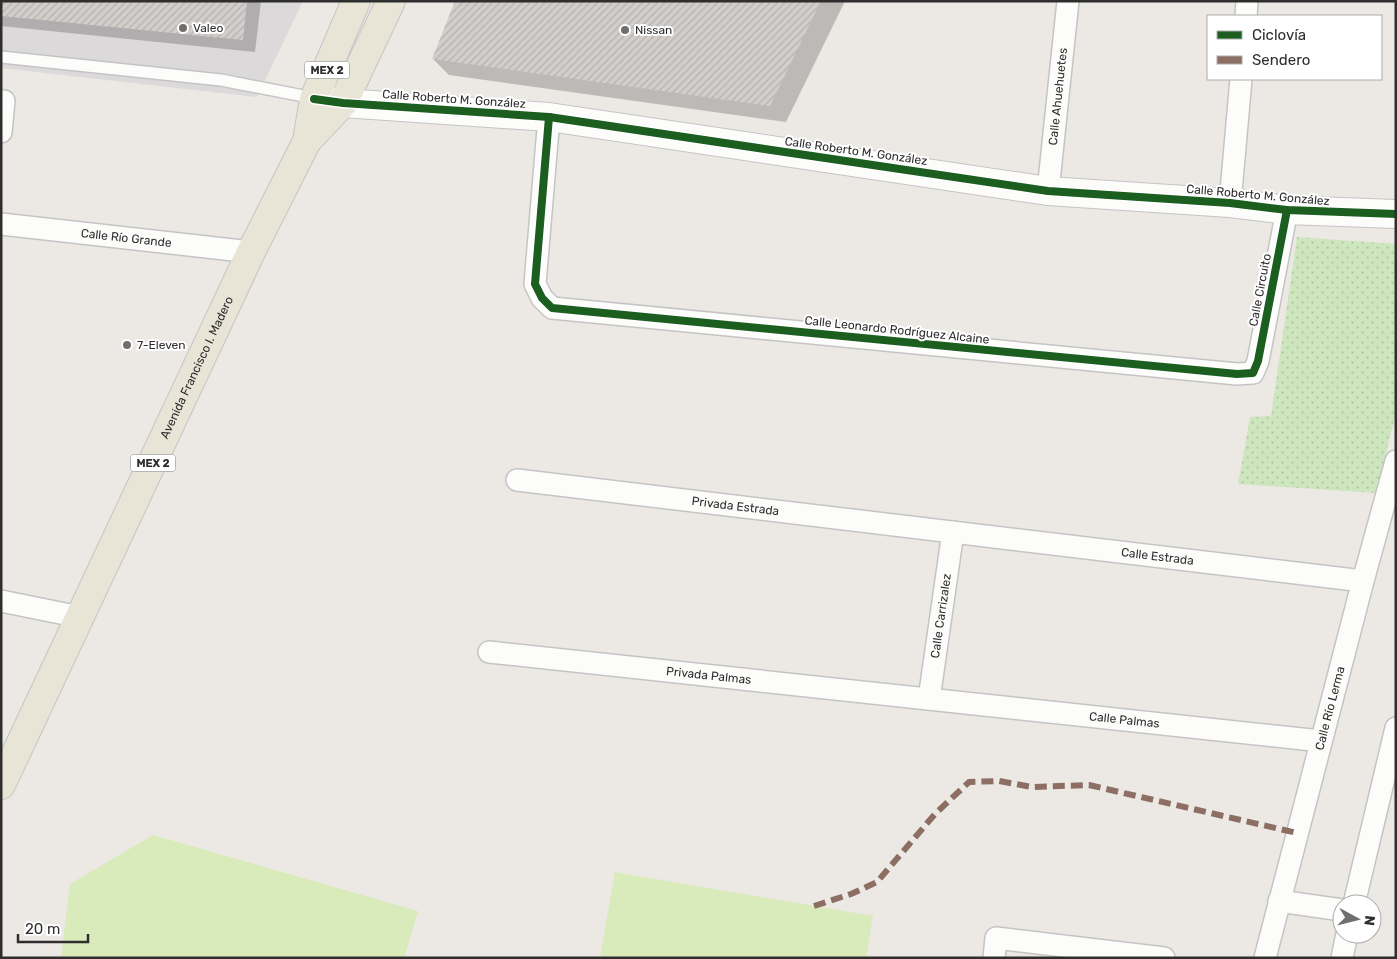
<svg xmlns="http://www.w3.org/2000/svg" width="1397" height="959" viewBox="0 0 1397 959" font-family="Rubik,sans-serif">
  <defs>
    <pattern id="park-dots" width="8" height="8" patternUnits="userSpaceOnUse" patternTransform="scale(1.25)"><rect width="8" height="8" fill="#cee6be"/><path d="M2 2h.1M6 6h.1" fill="none" stroke="#b1c6a4" stroke-width="1.8" stroke-linecap="round"/></pattern>
    <pattern id="building-hatch" width="6" height="6" patternUnits="userSpaceOnUse" patternTransform="scale(1.25)"><rect width="6" height="6" fill="#d1cecb"/><path d="M-1 1l2-2M0 6l6-6M5 7l2-2" fill="none" stroke="#b4b1af"/></pattern>
  </defs>
  <rect width="100%" height="100%" fill="#ece8e4"/>
  <!-- industrial -->
  <polygon fill="#dcd9db" points="1,1 303,1 257,97 1,68"/>
  <!-- park -->
  <polygon fill="url(#park-dots)" points="1297,237 1396,244 1396,413 1376,493 1238,484 1250,417 1271,416"/>
  <!-- pitch -->
  <g fill="#d9eabb">
    <polygon points="153,835 418,911 404,958 61,958 70,884"/>
    <polygon points="615,872 873,916 866,958 600,958"/>
  </g>
  <!-- shadow -->
  <g fill="#0003">
    <polygon points="1,1 261,1 255,52 1,26"/>
    <polygon points="456,1 845,1 786,122 449,75 433,59"/>
  </g>
  <!-- building -->
  <g fill="url(#building-hatch)">
    <polygon points="1,1 247,1 243,40 1,16"/>
    <polygon points="455,1 821,1 770,106 432,59"/>
  </g>
  <g fill="none" stroke-linecap="round" stroke-linejoin="round">
    <defs>
      <polyline id="lane" points="1,57 221,80 314,98"/>
      <g id="street">
        <polyline points="1246,16 1247,1"/>
        <polyline points="549,117 535,284 542,298 552,308 1237,374 1253,373 1258,361 1287,210"/>
        <polyline points="1,132 4,101"/>
        <path id="s1" d="M1048 191 1068 1"/>
        <polyline points="1230,203 1241,79"/>
        <path id="s2" d="M1 224 251 252"/>
        <path id="s3" d="M517 480 1363 581"/>
        <polyline points="1,601 80,617"/>
        <path id="s4" d="M489 652 1321 741"/>
        <path id="s5" d="M929 699 953 532"/>
        <polyline points="1279,901 1342,910"/>
        <polyline points="1354,904 1396,728"/>
        <polyline points="994,958 996,938 1164,958"/>
        <path id="s6" d="M1265 958 1363 581 1396 461"/>
        <polyline points="1342,958 1347,934"/>
      </g>
      <polyline id="secondary" points="322,100 343,103 549,117 1048,191 1230,203 1287,210 1396,214"/>
      <g id="primary">
        <polyline points="307,141 343,103 391,1"/>
        <path id="s7" d="M1 785 251 252 307 141 314 99 356 1"/>
      </g>
    </defs>
    <!-- lane casing -->
    <use href="#lane" stroke="#c5c4c5" stroke-width="14"/>
    <!-- street casing -->
    <use href="#street" stroke="#c5c4c5" stroke-width="24"/>
    <!-- secondary casing -->
    <use href="#secondary" stroke="#c5c4c5" stroke-width="30"/>
    <!-- primary casing -->
    <use href="#primary" stroke="#c6c5c4" stroke-width="30"/>
    <!-- lane -->
    <use href="#lane" stroke="#fcfcfb" stroke-width="11"/>
    <!-- street -->
    <use href="#street" stroke="#fcfcfb" stroke-width="21"/>
    <!-- secondary -->
    <use href="#secondary" stroke="#fcfcfb" stroke-width="28"/>
    <!-- primary -->
    <use href="#primary" stroke="#e8e4d6" stroke-width="28"/>
    <!-- quiet -->
    <polyline stroke="#8d6e63" stroke-width="6" stroke-dasharray="12 6" stroke-linecap="butt" points="814,906 851,894 877,882 935,814 969,782 999,781 1032,787 1089,785 1297,833"/>
    <defs>
      <g id="cycleway">
        <polyline points="314,99 343,103 549,117 1048,191 1230,203 1287,210 1396,214"/>
        <polyline points="549,117 535,284 542,298 552,308 1237,374 1253,373 1258,361 1287,210"/>
      </g>
    </defs>
    <!-- cycleway casing -->
    <use href="#cycleway" stroke="#fff" stroke-width="11"/>
    <!-- cycleway -->
    <use href="#cycleway" stroke="#1b5e20" stroke-width="8"/>
  </g>
  <!-- markers -->
  <g fill="#706f6e" stroke="#fff" stroke-width="2">
    <circle cx="183" cy="28" r="5"/>
    <circle cx="625" cy="30" r="5"/>
    <circle cx="127" cy="345" r="5"/>
  </g>
  <g text-anchor="middle" stroke-width="4" stroke-linejoin="round" paint-order="stroke">
    <!-- shield labels -->
    <g fill="#fff" stroke="#6d6d6d" stroke-width="1">
      <rect x="304.5" y="61.5" width="45" height="17" rx="4"/>
      <rect x="130.5" y="454.5" width="45" height="17" rx="4"/>
    </g>
    <g font-size="11" font-weight="bold" fill="#2e2e2e">
      <text x="327" y="74">MEX 2</text>
      <text x="153" y="467">MEX 2</text>
    </g>
    <!-- poi labels -->
    <g font-size="12" fill="#2e2e2e" stroke="#fff" text-anchor="start">
      <text x="193" y="32">Valeo</text>
      <text x="635" y="34">Nissan</text>
      <text x="137" y="349">7-Eleven</text>
    </g>
    <!-- street labels -->
    <g font-size="12" fill="#2e2e2e" stroke="#fff">
      <text dy="4" stroke="none"><textPath href="#s1" startOffset="95">Calle Ahuehuetes</textPath></text>
      <text transform="translate(454 99) rotate(4)" y="4">Calle Roberto M. González</text>
      <text transform="translate(856 151) rotate(8)" y="4">Calle Roberto M. González</text>
      <text transform="translate(1258 195) rotate(5)" y="4">Calle Roberto M. González</text>
      <text dy="4" stroke="none"><textPath href="#s2" startOffset="126">Calle Río Grande</textPath></text>
      <text transform="translate(1260 290) rotate(-79)" y="4">Calle Circuito</text>
      <text transform="translate(897 330) rotate(6)" y="4">Calle Leonardo Rodríguez Alcaine</text>
      <text dy="4" stroke="none"><textPath href="#s7" startOffset="461">Avenida Francisco I. Madero</textPath></text>
      <text dy="4" stroke="none"><textPath href="#s3" startOffset="220">Privada Estrada</textPath></text>
      <text dy="4" stroke="none"><textPath href="#s3" startOffset="645">Calle Estrada</textPath></text>
      <text dy="4" stroke="none"><textPath href="#s5" startOffset="84">Calle Carrizalez</textPath></text>
      <text dy="4" stroke="none"><textPath href="#s4" startOffset="221">Privada Palmas</textPath></text>
      <text dy="4" stroke="none"><textPath href="#s6" startOffset="258">Calle Río Lerma</textPath></text>
      <text dy="4" stroke="none"><textPath href="#s4" startOffset="639">Calle Palmas</textPath></text>
    </g>
  </g>
  <!-- border -->
  <rect width="1397" height="959" fill="none" stroke="#2e2e2e" stroke-width="5"/>
  <!-- legend -->
  <rect x="1207" y="15" width="175" height="65" fill="#ffffff" stroke="#ababab"/>
  <rect x="1217" y="31" width="25" height="8" fill="#1b5e20" stroke="#ababab"/>
  <text x="1252" y="40" font-size="15" fill="#2e2e2e">Ciclovía</text>
  <rect x="1217" y="56" width="25" height="8" fill="#8d6e63" stroke="#ababab"/>
  <text x="1252" y="65" font-size="15" fill="#2e2e2e">Sendero</text>
  <!-- north arrow -->
  <g transform="translate(1357 919) rotate(97)"><circle r="24" fill="#ffffff" stroke="#ababab"/>
  <path d="M0-4L9 19L0 12L-9 19Z" fill="#706f6e"/>
  <text y="-8" font-size="14" font-weight="bold" text-anchor="middle" fill="#2e2e2e">N</text>
  </g>
  <!-- scale -->
  <path d="M18 934v8h70v-8" fill="none" stroke="#2e2e2e" stroke-width="2.5"/>
  <text x="25" y="934" font-size="15" fill="#2e2e2e" stroke="#ffffff" stroke-width="4" paint-order="stroke">20 m</text>
</svg>
